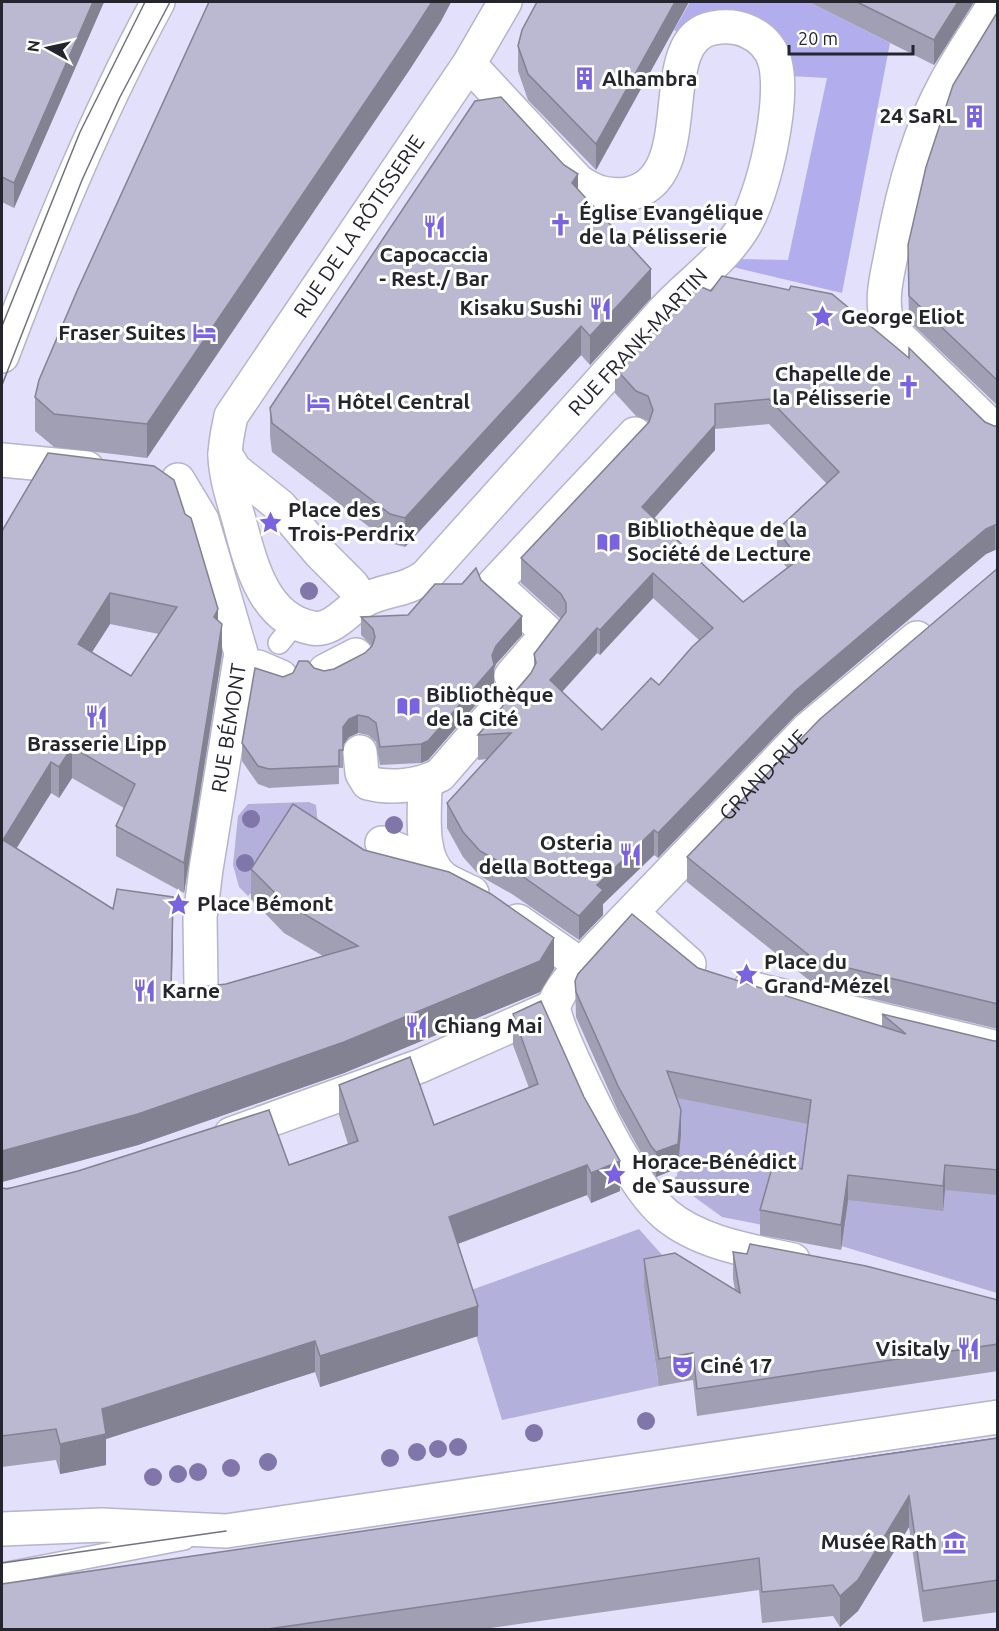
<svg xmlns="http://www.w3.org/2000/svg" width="999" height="1631" viewBox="0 0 999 1631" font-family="Ubuntu,sans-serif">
  <rect width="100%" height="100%" fill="#e2e0fa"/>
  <!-- green -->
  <g fill="#b3b1db">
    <polygon points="309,802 316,805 318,826 248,896 239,887 233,865 238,816 248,804"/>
    <polygon points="667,1095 812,1124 805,1194 763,1225 722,1217 671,1180 677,1176 681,1134"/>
    <polygon points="997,1182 997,1293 838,1245 843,1200"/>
    <polygon points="639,1229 663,1256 645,1291 658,1380 664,1385 502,1420 463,1293"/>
  </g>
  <!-- forest -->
  <polygon fill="#b2aded" points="690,2 809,2 890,43 842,293 733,267 741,259 788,260 827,78 790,76 789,46 765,24 681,34 674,30"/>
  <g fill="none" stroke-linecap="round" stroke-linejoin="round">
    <defs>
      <g id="lane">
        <polyline points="279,643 296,622"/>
        <polyline points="2,1574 184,1539"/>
      </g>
      <g id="street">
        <path d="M996 2C979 29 960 56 945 84 917 135 902 194 892 250 887 277 879 301 889 327L998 433"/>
        <path id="s1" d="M469 64 578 181C594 192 608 197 628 194 703 180 650 39 713 28 725 26 736 26 747 31 761 37 771 47 775 62 785 101 764 195 743 228 723 261 687 285 662 313 583 401 505 488 426 576 403 593 386 588 363 601 347 610 332 632 312 628 262 619 250 560 239 520 233 499 226 478 225 457 225 443 228 430 231 416L469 64 505 2"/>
        <path d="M2 356C48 235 96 116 158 2"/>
        <polyline points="225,454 235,470 280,506 320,553 352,585 363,601"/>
        <polyline points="2,460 87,468"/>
        <polyline points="178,480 202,520 241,653 206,869 200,917 201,987"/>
        <polyline points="258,667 281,677"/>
        <polyline points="325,671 356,655"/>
        <path d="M360 752 362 773 368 783C391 789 419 786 440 775L517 686 511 676 548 633 494 584 635 434"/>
        <path d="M425 783C425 812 418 858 443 878 451 884 463 888 472 893"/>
        <polyline points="382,843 430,863"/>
        <polyline points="632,913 689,964"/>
        <polyline points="518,921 581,965"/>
        <polyline points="750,988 998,1048"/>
        <polyline points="231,1134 420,1066 553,1007"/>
        <path id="s2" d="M793 1260C751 1251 699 1243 665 1214 648 1199 636 1179 624 1160 611 1140 552 1024 554 1007 557 992 572 977 581 965L807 730 917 638"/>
        <polyline points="2,1529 102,1525 226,1531 998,1417"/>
      </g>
    </defs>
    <!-- lane casing -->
    <use href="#lane" stroke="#b5b4cc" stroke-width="24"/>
    <!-- street casing -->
    <use href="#street" stroke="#b5b4cc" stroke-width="36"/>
    <!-- lane -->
    <use href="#lane" stroke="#fff" stroke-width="21"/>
    <!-- street -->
    <use href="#street" stroke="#fff" stroke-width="33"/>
    <!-- tram -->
    <g stroke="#737282" stroke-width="1.5">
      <polyline points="2,326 80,132 145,2"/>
      <polyline points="2,385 82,180 120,97 170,2"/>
      <polyline points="827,1463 998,1438"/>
      <polyline points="2,1563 226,1531"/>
    </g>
  </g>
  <!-- trees -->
  <g fill="#8176aa">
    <circle cx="309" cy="591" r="9"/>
    <circle cx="251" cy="819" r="9"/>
    <circle cx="394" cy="825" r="9"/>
    <circle cx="245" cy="863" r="9"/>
    <circle cx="646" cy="1421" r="9"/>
    <circle cx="534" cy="1433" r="9"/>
    <circle cx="458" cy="1447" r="9"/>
    <circle cx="438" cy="1449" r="9"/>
    <circle cx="417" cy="1452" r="9"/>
    <circle cx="390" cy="1458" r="9"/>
    <circle cx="268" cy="1462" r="9"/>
    <circle cx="231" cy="1468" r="9"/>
    <circle cx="198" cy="1472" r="9"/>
    <circle cx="178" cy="1474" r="9"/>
    <circle cx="153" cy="1477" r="9"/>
  </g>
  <!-- wall -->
  <g fill="#a09fb4" fill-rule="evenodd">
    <polygon points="2,2 104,2 14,208 2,202"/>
    <polygon points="209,2 451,2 441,21 410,69 147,458 54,447 35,431 35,397"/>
    <polygon points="537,2 689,2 596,170 528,100 518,71 518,46"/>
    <polygon points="809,2 974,2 934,65"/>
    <polygon points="998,11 998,406 909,321 908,270 908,245"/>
    <polygon points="578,189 651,298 590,365 581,355 405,547 390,543 272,452 270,436 270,408"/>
    <path d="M681 305 985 422 994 426H998V550H995L986 554 795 716 658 858 654 855 603 904V915L579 940 512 894 480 876 463 857 447 828V803L487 759 478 760V735L531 673 534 668V654L561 619 521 583V558L649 422 648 421 636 416 615 393V368ZM769 424 827 484 777 530V555L787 568 743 602 654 518 715 450V429ZM653 598 699 640 659 685 602 730 562 692 597 653 600 655Z"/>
    <path d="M2 531 218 620 222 654 184 893 116 856V826L124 808 72 778 59 798 51 793 16 848 113 909 173 928 171 991 226 984 323 956 284 933 251 899V869L554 969 540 992 344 1073 138 1145 2 1182ZM110 624 159 634 131 676 92 652Z"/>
    <polygon points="998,568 998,1029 815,985 687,882 687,857"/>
    <polygon points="481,580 522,635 496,664 494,669 494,684 428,760 421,763 380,765 376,742 368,735 358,733 349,737 343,745 343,768 339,768 339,784 269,788 258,784 242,761 242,743 283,677 314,668 324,671 334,669 365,653 372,646 361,635 361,617 408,615 462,584"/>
    <polygon points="698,968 882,1027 882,1014 994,1041 998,1041 998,1195 945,1190 943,1211 848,1200 841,1250 760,1235 760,1210 802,1169 808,1124 677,1098 681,1134 678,1168 656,1177 651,1171 618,1111 576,1017 575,981"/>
    <polygon points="513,1014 620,1191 591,1203 587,1195 458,1244 478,1336 320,1387 315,1372 106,1439 106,1465 60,1474 56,1460 2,1467 2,1188 289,1165 348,1144 339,1115 339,1085 434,1125 529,1088 513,1045"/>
    <polygon points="733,1252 998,1300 998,1371 697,1416 693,1380 659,1386 644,1286 644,1259 735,1290 733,1279"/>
    <polygon points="998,1438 998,1612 923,1622 909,1527 858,1611 840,1627 833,1616 762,1623 759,1590 484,1629 2,1629"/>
  </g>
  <!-- shaded-wall -->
  <g fill="#828292">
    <polygon points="93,2 104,2 14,208 14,183"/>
    <polygon points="432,2 451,2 441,21 410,69 147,458 147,424"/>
    <polygon points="675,2 689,2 596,170 596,144"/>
    <polygon points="958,2 974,2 934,65 934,40"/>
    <polygon points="578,174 578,203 572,183"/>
    <polygon points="651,269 651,298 590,365 590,336"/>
    <polygon points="581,326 581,355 405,547 405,518"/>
    <polygon points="715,425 715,450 642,532 642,507"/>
    <polygon points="995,525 995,550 986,554 795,716 658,858 658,833 795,691 986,529"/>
    <polygon points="653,573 653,598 600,655 600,630"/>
    <polygon points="110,593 110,624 78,674 78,644"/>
    <polygon points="218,609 218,640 214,617"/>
    <polygon points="522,616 522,635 496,664 494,669 494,684 428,760 421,763 421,744 492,655 496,646"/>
    <polygon points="222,624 222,654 184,893 184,863"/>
    <polygon points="597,628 597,653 550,705 550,680"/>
    <polygon points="358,715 358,733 349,737 343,745 343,727 349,719"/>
    <polygon points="72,747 72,778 59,798 59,767"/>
    <polygon points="51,762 51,793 3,870 3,840"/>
    <polygon points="654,830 654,855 603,904 603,915 579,940 579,916 597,885"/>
    <polygon points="173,897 173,928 171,1022 171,991"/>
    <polygon points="554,938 554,969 540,992 344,1073 138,1145 2,1182 2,1151"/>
    <polygon points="681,1110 681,1134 678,1168 656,1177 656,1152"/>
    <polygon points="620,1161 620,1191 591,1203 591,1173"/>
    <polygon points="587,1165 587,1195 449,1247 449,1217"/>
    <polygon points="945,1165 945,1190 943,1211 943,1186"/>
    <polygon points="848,1175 848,1200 841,1250 841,1225"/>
    <polygon points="478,1306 478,1336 320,1387 320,1356"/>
    <polygon points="315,1341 315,1372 106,1439 106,1465 60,1474 60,1444 102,1409"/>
    <polygon points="909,1496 909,1527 858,1611 840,1627 840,1596"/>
  </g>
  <!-- building -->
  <g fill="#bab9d1" stroke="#828292" stroke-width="1.5" fill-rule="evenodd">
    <polygon points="2,2 93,2 14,183 2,177"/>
    <polygon points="209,2 432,2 410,36 147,424 54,414 35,397 39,380 77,291"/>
    <polygon points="537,2 675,2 596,144 528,74 518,46 522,30"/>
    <polygon points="857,2 958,2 934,40"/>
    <polygon points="998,11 998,381 909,296 908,245 926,167 953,85"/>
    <polygon points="501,97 564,165 578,174 572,183 651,269 590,336 581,326 405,518 390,514 272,423 270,408 475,101"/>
    <path d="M722 276 789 290 791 286 832 294 909 358V348L985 422 994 426H998V525H995L986 529 795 691 658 833 654 830 597 885 603 890 579 916 512 869 480 851 463 832 447 803 511 733 478 735 531 673 536 663 534 654 566 612V603L561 594 521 558 649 422 653 410 648 396 636 391 615 368 676 300 681 305 699 286 711 291ZM769 399 839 472 777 530 799 559 743 602 642 507 715 425V404ZM653 573 713 628 692 647 659 685 651 678 602 730 550 680 597 628 600 630Z"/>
    <path d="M48 453 154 466 174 480 185 514 191 518 218 609 214 617 222 624 184 863 116 826 135 784 72 747 59 767 51 762 3 840 113 909 117 889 173 897 171 991 226 984 358 946 284 902 251 869 293 804 364 850 449 872 491 894 554 938 540 961 344 1042 138 1114 2 1151V531ZM110 593 177 607 131 676 78 644Z"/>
    <polygon points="476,568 481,580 522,616 496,646 492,655 494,665 428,741 421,744 380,747 376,723 368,717 358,715 349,719 343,727 343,750 339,750 339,766 269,769 258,766 242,743 255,668 283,677 293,673 299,661 308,661 314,668 324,671 334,669 365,653 372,646 375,637 373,629 361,617 408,615 435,584 462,584"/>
    <polygon points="998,568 998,1004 815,960 687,857 820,719"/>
    <polygon points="632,914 698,968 906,1034 882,1014 994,1041 998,1041 998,1170 945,1165 943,1186 848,1175 841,1225 760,1210 774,1161 802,1169 811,1100 667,1071 681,1110 678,1144 656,1152 651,1146 618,1086 576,992 575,981 578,974"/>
    <polygon points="541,1001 584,1097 620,1161 591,1173 587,1165 449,1217 478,1306 320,1356 315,1341 102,1409 106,1434 60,1444 56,1429 2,1436 2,1188 7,1189 78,1171 269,1110 289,1165 358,1141 339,1085 410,1057 434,1125 538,1084 513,1014"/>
    <polygon points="750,1244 866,1266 998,1300 998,1344 697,1389 693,1353 659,1359 644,1259 675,1253 740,1293 733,1252 747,1254"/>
    <polygon points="998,1438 998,1580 923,1591 909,1496 858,1580 840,1596 833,1585 762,1592 759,1558 268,1629 2,1629 2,1584"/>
  </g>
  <!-- icons -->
  <defs>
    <symbol id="building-bare" viewBox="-9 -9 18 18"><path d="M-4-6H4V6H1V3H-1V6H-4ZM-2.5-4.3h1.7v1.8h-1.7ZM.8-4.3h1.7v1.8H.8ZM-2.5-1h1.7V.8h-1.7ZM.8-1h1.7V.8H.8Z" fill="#7963de" stroke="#fff" stroke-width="2.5" paint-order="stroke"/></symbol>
    <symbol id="church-bare" viewBox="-9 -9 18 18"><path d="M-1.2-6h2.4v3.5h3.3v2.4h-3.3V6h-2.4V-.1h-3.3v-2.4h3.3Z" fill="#7963de" stroke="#fff" stroke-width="2.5" paint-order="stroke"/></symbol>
    <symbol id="restaurant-bare" viewBox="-9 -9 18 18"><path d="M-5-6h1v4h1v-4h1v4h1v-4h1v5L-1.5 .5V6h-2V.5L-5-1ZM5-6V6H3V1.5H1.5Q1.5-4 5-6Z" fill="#7963de" stroke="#fff" stroke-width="2.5" paint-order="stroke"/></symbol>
    <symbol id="sight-bare" viewBox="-9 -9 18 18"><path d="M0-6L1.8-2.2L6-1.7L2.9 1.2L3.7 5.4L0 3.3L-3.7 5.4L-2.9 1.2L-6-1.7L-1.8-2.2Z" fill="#7963de" stroke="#fff" stroke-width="2.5" paint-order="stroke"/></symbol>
    <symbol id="hotel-bare" viewBox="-9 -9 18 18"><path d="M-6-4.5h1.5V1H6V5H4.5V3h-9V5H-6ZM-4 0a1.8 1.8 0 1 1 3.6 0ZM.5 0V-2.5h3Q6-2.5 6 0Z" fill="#7963de" stroke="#fff" stroke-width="2.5" paint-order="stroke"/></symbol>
    <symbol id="library-bare" viewBox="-9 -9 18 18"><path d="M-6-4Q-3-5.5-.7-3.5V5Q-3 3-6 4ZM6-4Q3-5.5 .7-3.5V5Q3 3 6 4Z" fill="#7963de" stroke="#fff" stroke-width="2.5" paint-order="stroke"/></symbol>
    <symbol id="theatre-bare" viewBox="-9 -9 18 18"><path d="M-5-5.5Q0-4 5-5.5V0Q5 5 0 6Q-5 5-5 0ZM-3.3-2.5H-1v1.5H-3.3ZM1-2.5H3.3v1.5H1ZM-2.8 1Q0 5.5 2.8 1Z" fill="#7963de" stroke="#fff" stroke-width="2.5" paint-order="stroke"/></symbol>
    <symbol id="museum-bare" viewBox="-9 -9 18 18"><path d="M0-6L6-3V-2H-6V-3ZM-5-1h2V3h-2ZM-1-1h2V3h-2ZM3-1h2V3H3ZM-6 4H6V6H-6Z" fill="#7963de" stroke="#fff" stroke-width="2.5" paint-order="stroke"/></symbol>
  </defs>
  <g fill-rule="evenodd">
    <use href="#building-bare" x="568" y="62" width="33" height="33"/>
    <use href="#building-bare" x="958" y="100" width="33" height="33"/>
    <use href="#church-bare" x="544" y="208" width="33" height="33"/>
    <use href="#restaurant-bare" x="418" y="210" width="33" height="33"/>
    <use href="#restaurant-bare" x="584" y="292" width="33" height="33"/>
    <use href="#sight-bare" x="806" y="300" width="33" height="33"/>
    <use href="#hotel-bare" x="188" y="316" width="33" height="33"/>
    <use href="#church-bare" x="892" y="370" width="33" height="33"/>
    <use href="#hotel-bare" x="302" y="386" width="33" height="33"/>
    <use href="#sight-bare" x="254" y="506" width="33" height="33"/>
    <use href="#library-bare" x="592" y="526" width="33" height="33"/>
    <use href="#library-bare" x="392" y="690" width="33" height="33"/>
    <use href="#restaurant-bare" x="80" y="700" width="33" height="33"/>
    <use href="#restaurant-bare" x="614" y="838" width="33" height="33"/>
    <use href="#sight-bare" x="162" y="888" width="33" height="33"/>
    <use href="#sight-bare" x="730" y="958" width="33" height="33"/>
    <use href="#restaurant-bare" x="128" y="974" width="33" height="33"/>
    <use href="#restaurant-bare" x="400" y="1010" width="33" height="33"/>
    <use href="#sight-bare" x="598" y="1158" width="33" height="33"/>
    <use href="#restaurant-bare" x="952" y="1332" width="33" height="33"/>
    <use href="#theatre-bare" x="666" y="1350" width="33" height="33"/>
    <use href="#museum-bare" x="938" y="1526" width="33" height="33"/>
  </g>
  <g text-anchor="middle" stroke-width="6" stroke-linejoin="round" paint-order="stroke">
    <!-- poi labels -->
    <g font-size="21" font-weight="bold" fill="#25252e" stroke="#fff" text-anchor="start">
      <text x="602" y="86">Alhambra</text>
      <text x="957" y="123" text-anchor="end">24 SaRL</text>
      <text x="579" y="220">Église Evangélique<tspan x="579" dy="24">de la Pélisserie</tspan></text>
      <text x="434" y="262" text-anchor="middle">Capocaccia<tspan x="434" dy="24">- Rest./ Bar</tspan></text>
      <text x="582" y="315" text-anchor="end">Kisaku Sushi</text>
      <text x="841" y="324">George Eliot</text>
      <text x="186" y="340" text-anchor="end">Fraser Suites</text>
      <text x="891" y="381" text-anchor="end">Chapelle de<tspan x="891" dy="24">la Pélisserie</tspan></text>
      <text x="337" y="409">Hôtel Central</text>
      <text x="288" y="517">Place des<tspan x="288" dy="24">Trois-Perdrix</tspan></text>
      <text x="627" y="537">Bibliothèque de la<tspan x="627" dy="24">Société de Lecture</tspan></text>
      <text x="426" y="702">Bibliothèque<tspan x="426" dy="24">de la Cité</tspan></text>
      <text x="97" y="751" text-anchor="middle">Brasserie Lipp</text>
      <text x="613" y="850" text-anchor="end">Osteria<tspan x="613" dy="24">della Bottega</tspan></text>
      <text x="197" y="911">Place Bémont</text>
      <text x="764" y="969">Place du<tspan x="764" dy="24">Grand-Mézel</tspan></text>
      <text x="162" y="998">Karne</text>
      <text x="434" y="1033">Chiang Mai</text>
      <text x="632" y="1169">Horace-Bénédict<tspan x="632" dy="24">de Saussure</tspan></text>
      <text x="950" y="1356" text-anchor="end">Visitaly</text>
      <text x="700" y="1373">Ciné 17</text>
      <text x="937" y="1549" text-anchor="end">Musée Rath</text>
    </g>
    <!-- street labels -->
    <g font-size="21" fill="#25252e" stroke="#fff">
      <text dy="7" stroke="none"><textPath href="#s1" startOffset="1736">RUE DE LA RÔTISSERIE</textPath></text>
      <text transform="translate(638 342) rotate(-47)" y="7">RUE FRANK-MARTIN</text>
      <text transform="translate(229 728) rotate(-81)" y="7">RUE BÉMONT</text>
      <text dy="7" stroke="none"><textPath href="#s2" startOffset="688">GRAND-RUE</textPath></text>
    </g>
  </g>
  <!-- border -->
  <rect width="999" height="1631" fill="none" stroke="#25252e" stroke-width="6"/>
  <!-- north arrow -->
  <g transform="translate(48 48) rotate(278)" stroke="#ffffff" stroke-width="4.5" paint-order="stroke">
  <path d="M0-4.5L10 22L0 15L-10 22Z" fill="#25252e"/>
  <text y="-9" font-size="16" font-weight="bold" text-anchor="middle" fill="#25252e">N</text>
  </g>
  <!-- scale -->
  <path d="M789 45v9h124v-9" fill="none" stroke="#25252e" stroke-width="3"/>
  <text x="798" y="45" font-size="18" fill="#25252e" stroke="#ffffff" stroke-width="4.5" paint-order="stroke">20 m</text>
</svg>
